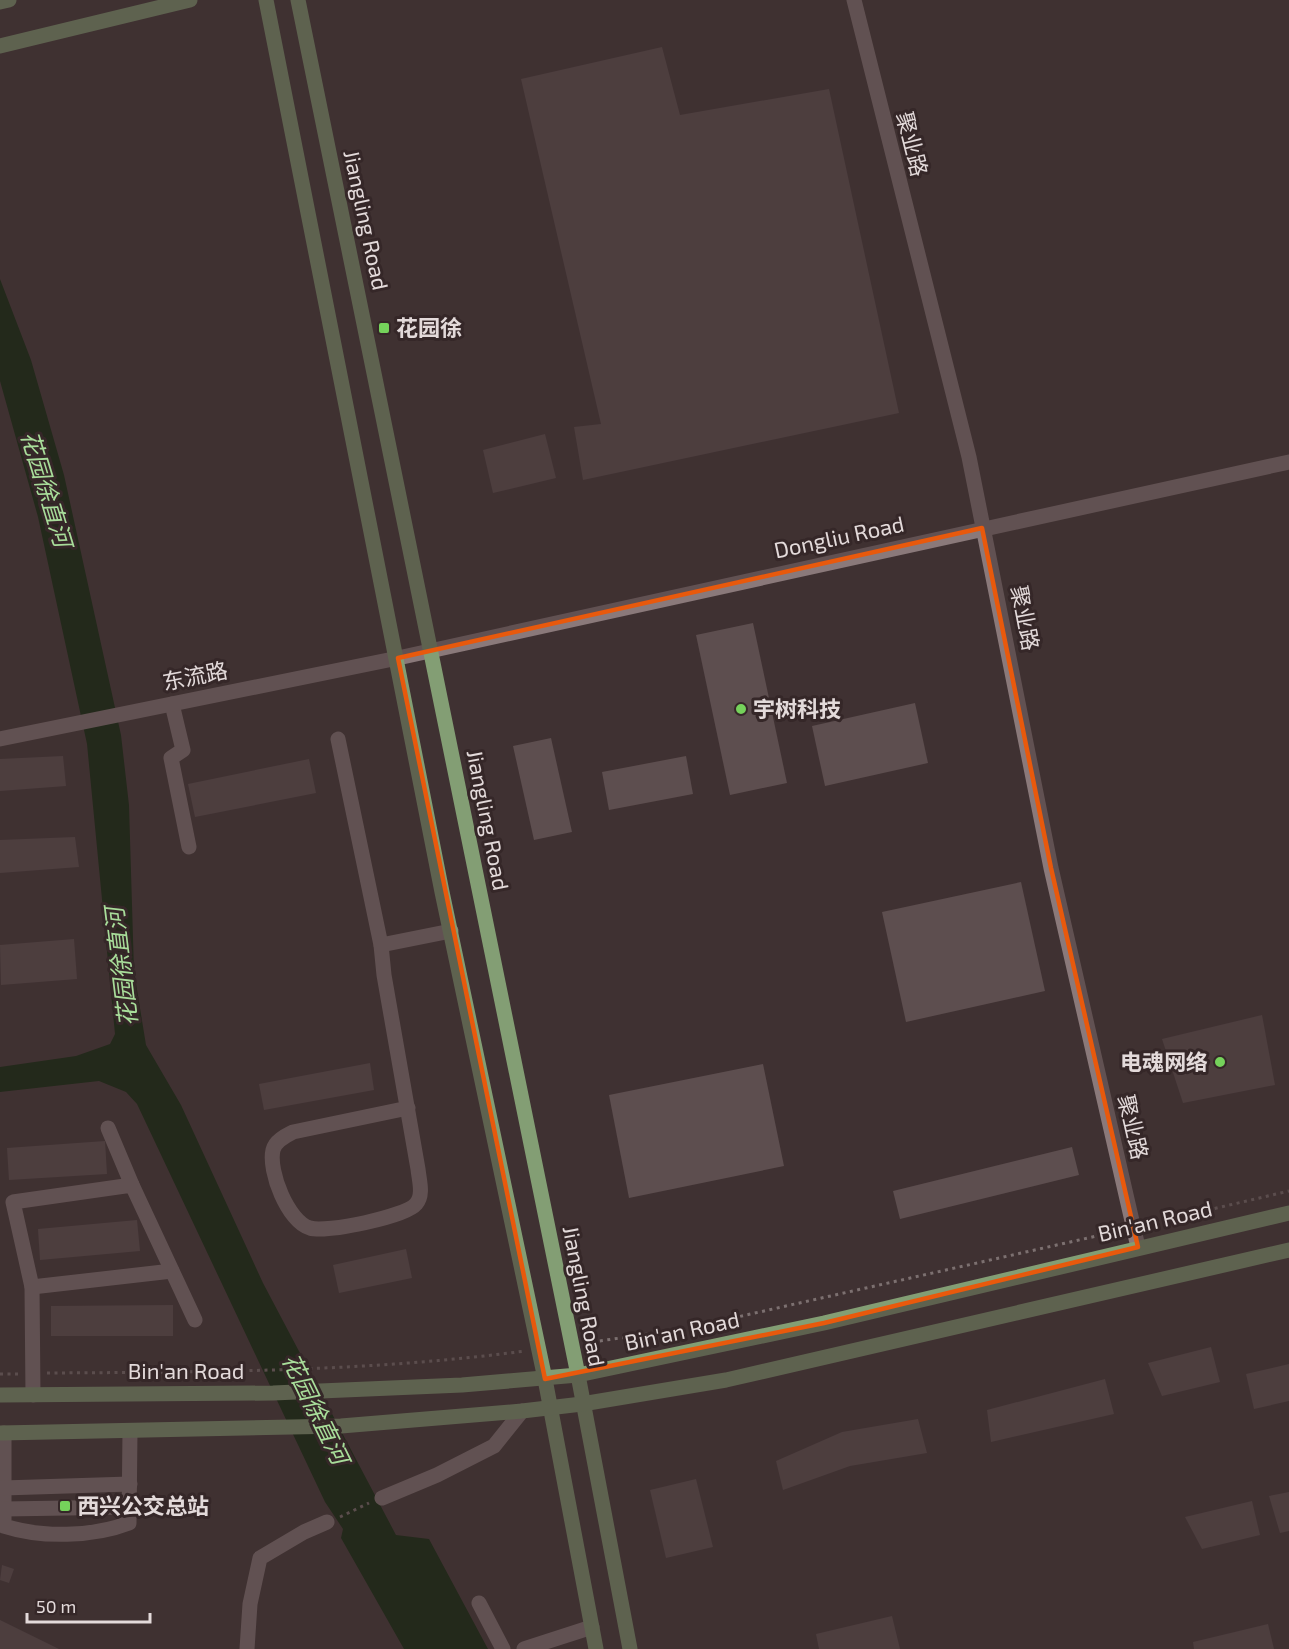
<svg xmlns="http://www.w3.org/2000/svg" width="1289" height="1649" viewBox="0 0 1289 1649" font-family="'Exo 2','Noto Sans SC',sans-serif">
  <rect width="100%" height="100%" fill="#3f3132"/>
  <!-- water -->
  <polygon fill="#022000" points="0,279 31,360 64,475 121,735 129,805 134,971 146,1045 181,1105 263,1283 396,1535 429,1539 488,1649 404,1649 341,1538 343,1529 325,1502 137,1104 126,1092 99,1081 0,1092 0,1067 76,1056 110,1044 115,1034 87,744 38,517 0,381"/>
  <!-- building -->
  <g fill="#5d4e4f">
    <polygon points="662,47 680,115 829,89 899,413 583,480 574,427 601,424 521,79"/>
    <polygon points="545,434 556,478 493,493 483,450"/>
    <polygon points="753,623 787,783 730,795 696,635"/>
    <polygon points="915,703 928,763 825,786 812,726"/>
    <polygon points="551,738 572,832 534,840 513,746"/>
    <polygon points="63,756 66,786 0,791 0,759"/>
    <polygon points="686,756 693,794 609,810 602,772"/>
    <polygon points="309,759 316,793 195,817 188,784"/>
    <polygon points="75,837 79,867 0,873 0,840"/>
    <polygon points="1021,882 1045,991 906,1022 882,912"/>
    <polygon points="74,939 77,979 1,985 0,945"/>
    <polygon points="1262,1015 1275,1085 1183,1103 1162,1039"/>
    <polygon points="370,1063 374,1090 264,1110 259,1084"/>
    <polygon points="763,1064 784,1166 629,1198 609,1095"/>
    <polygon points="105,1141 107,1174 9,1180 7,1148"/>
    <polygon points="1072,1147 1079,1175 900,1219 893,1191"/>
    <polygon points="137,1220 140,1251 40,1260 38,1229"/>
    <polygon points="406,1249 412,1278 339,1293 333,1265"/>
    <polygon points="173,1305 173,1336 51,1336 51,1306"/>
    <polygon points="1211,1347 1220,1382 1162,1396 1148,1363"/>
    <polygon points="1289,1364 1289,1401 1254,1409 1246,1374"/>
    <polygon points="1105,1379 1114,1414 991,1442 987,1410"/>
    <polygon points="918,1419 927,1453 850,1466 783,1490 776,1461 842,1432"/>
    <polygon points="696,1479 713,1547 666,1558 650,1490"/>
    <polygon points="1289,1492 1289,1531 1280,1533 1269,1496"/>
    <polygon points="1252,1501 1260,1535 1202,1549 1185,1517"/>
    <polygon points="2,1565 14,1569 9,1583 0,1580"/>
    <polygon points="892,1616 900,1649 819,1649 816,1634"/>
    <polygon points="0,1620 59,1649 0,1649"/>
    <polygon points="1268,1624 1274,1649 1194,1649 1193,1642"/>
  </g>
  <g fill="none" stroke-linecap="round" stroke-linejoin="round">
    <!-- path -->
    <g stroke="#7c7070" stroke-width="3" stroke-dasharray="3 4.5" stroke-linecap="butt">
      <polyline points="1149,1224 1289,1191"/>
      <polyline points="585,1343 684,1329 1119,1231"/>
      <path d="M47 1373C207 1372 367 1372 525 1351"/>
      <polyline points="0,1374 19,1374"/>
      <polyline points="340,1517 369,1503"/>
    </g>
    <!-- minor -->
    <g stroke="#8a797a" stroke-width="15">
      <polyline points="854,0 969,457 1051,868 1138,1247"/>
      <polyline points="172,704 183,750 171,758 189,847"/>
      <polyline points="0,739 398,658 1289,462"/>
      <path d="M338 739 381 945 384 975 418 1169C419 1180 424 1195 416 1204 405 1217 326 1233 310 1228 288 1222 268 1171 273 1150 275 1141 285 1136 293 1132L408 1108"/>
      <polyline points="381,945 451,931"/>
      <polyline points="108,1128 132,1185"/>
      <polyline points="32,1287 172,1271"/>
      <polyline points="33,1395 32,1287 13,1202 132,1185 195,1320"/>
      <path d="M4 1433V1526C41 1538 93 1537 129 1523L130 1431"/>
      <polyline points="3,1488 130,1484"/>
      <polyline points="382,1498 437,1475 494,1446 522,1411"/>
      <polyline points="4,1509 130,1507"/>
      <polyline points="479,1603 503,1649"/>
      <polyline points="247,1649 250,1604 260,1558 304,1532 327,1522"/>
      <polyline points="524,1649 592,1627"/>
    </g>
    <!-- major -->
    <g stroke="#839e74" stroke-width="15">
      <polyline points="266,0 442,892 545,1379 596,1649"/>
      <polyline points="298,0 578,1375 630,1649"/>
      <polyline points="0,2 9,0"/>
      <polyline points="0,46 190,0"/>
      <polyline points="0,1395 273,1393 462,1385 578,1375 824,1323 1289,1213"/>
      <polyline points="0,1433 341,1426 522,1411 582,1404 726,1380 1289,1250"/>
    </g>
  </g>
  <!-- marked area -->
  <path d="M0 0H1289V1649H0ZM982 528 1051 868 1138 1247 824 1323 545 1379 398 658Z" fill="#3f3132" fill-opacity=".55" fill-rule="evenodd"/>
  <path fill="none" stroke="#e8590c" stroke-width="4.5" stroke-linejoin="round" d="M982 528 1051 868 1138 1247 824 1323 545 1379 398 658Z"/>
  <!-- markers -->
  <g fill="#75d25b" stroke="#352728" stroke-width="2">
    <rect x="378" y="322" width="12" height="12" rx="3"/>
    <circle cx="741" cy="709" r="6"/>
    <circle cx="1220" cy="1062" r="6"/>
    <rect x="59" y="1500" width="12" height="12" rx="3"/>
  </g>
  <g text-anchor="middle" stroke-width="6" stroke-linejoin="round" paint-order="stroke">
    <!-- street labels -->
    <g font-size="22" fill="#e3dada" stroke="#352728">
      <text transform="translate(912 144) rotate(76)" y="8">聚业路</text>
      <text transform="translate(366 220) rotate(78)" y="8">Jiangling Road</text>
      <text transform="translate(839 537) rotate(-12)" y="8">Dongliu Road</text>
      <text transform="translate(1025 618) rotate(79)" y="8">聚业路</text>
      <text transform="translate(195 676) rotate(-11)" y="8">东流路</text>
      <text transform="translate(488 820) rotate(79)" y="8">Jiangling Road</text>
      <text transform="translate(1133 1127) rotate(77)" y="8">聚业路</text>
      <text transform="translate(1155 1221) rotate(-13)" y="8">Bin'an Road</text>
      <text transform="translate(584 1296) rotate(79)" y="8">Jiangling Road</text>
      <text transform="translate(682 1331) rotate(-12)" y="8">Bin'an Road</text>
      <text x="186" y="1379">Bin'an Road</text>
    </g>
    <!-- poi labels -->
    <g font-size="22" font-weight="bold" fill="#e3dada" stroke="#352728" text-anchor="start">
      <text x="396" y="336">花园徐</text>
      <text x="753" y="717">宇树科技</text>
      <text x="1208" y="1070" text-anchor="end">电魂网络</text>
      <text x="77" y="1514">西兴公交总站</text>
    </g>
    <!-- water labels -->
    <g font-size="24" font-style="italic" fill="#a8dd9a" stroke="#352728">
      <text transform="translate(46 489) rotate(73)" y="8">花园徐直河</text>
      <text transform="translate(122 967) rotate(-97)" y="8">花园徐直河</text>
      <text transform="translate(315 1409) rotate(64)" y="8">花园徐直河</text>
    </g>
  </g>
  <!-- scale -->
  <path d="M27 1613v9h123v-9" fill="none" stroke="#e3dada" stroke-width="3"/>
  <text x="36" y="1613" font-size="18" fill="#e3dada" stroke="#352728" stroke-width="4.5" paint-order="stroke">50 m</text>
</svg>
